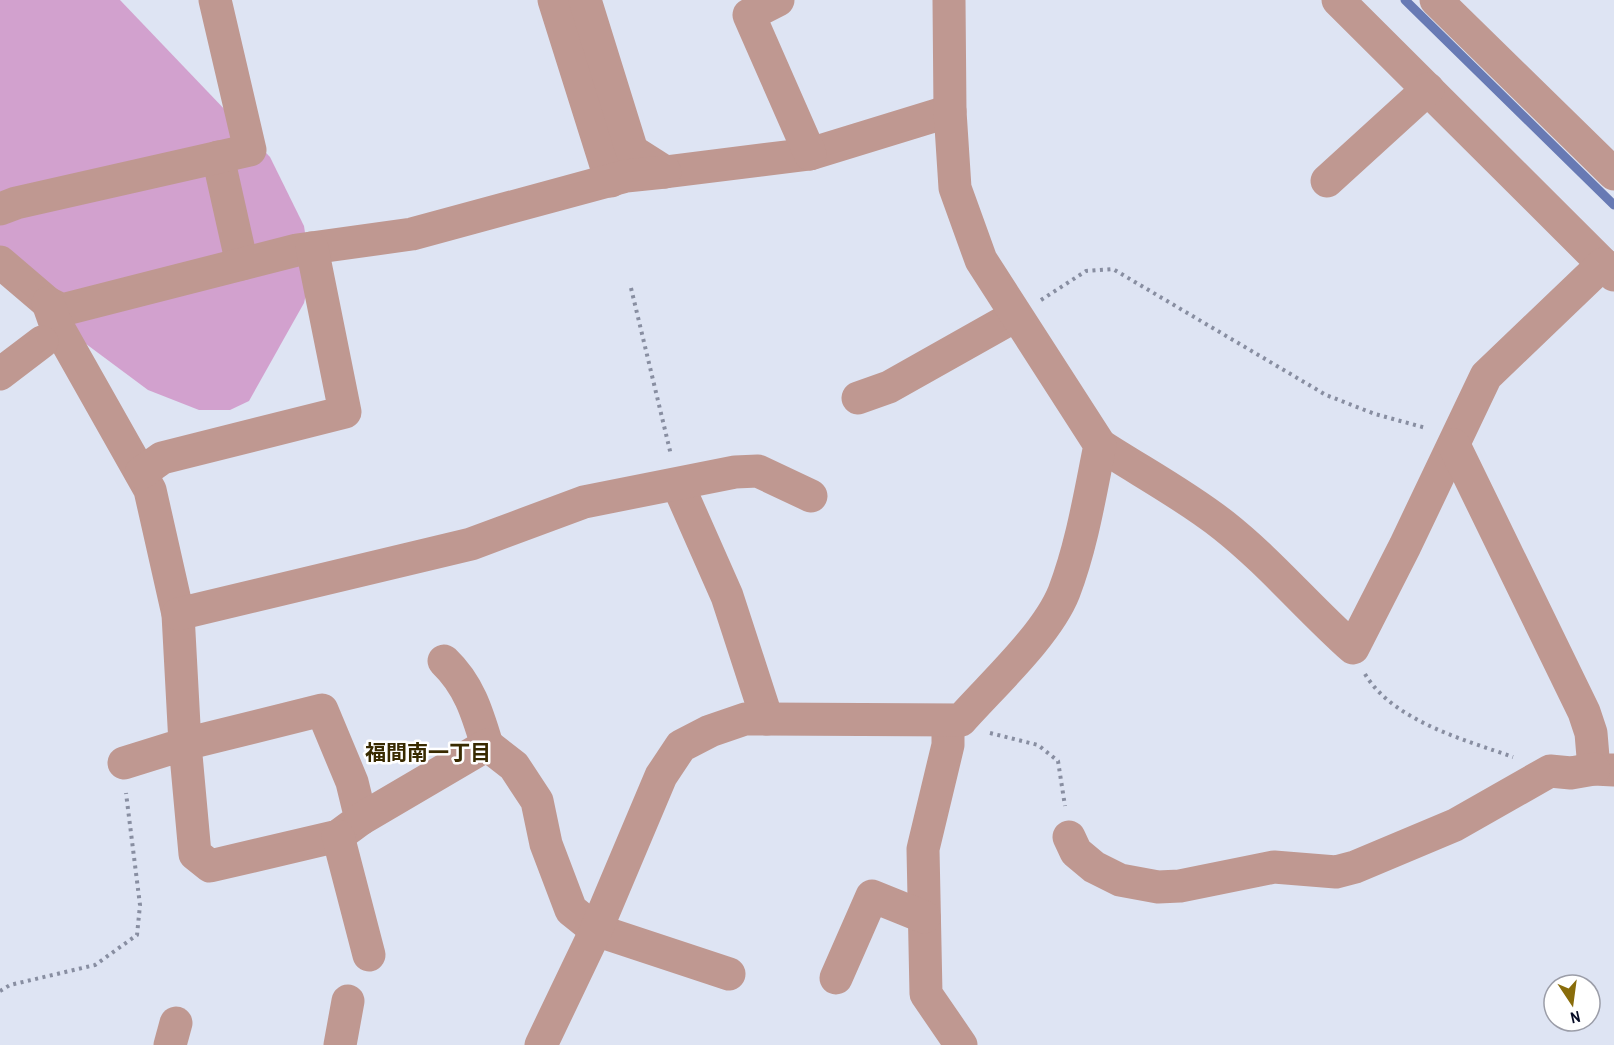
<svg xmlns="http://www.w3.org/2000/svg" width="1614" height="1045" viewBox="0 0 1614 1045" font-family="'Archivo Narrow','Noto Sans JP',sans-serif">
  <rect width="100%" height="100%" fill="#dee4f3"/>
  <!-- green -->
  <polygon fill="#d2a1ce" points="0,0 120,0 270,157 304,226 311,273 304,303 249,401 230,410 199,410 148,390 0,280"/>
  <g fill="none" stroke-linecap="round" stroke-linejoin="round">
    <!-- stream -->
    <polyline stroke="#687ab4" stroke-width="9" points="1405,0 1614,205"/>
    <!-- path -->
    <g stroke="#888ea1" stroke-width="4" stroke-dasharray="3 4.5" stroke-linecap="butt">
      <polyline points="631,288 671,455"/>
      <polyline points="1041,300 1086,271 1113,269 1326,395 1375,414 1426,428"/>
      <path d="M1365 674C1393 721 1465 740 1513 757"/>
      <polyline points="990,733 1038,745 1058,761 1065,806"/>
      <polyline points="0,991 10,985 95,965 137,935 140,905 126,793"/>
    </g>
    <!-- minor -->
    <g stroke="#bf9891" stroke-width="33">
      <polyline points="554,0 611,181"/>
      <polyline points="585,0 632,151 665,172 810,154 950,111"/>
      <polyline points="778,0 749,15 810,154"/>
      <polyline points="1338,0 1614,275"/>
      <polyline points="1436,0 1614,174"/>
      <polyline points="218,157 242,264"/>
      <polyline points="1327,181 1428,89"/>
      <polyline points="0,209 16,203 250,150 215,0"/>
      <polyline points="0,262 48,303 62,310 297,250 412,234 626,176 665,172"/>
      <polyline points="48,303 54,320 150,490 178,614 185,744 195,854 210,866 338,836 361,819 352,782 322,710 185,744 124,763"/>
      <polyline points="0,374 42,342"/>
      <polyline points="858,398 889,387 1015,316"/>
      <path d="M1100 445C1140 471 1185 495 1223 525 1270 562 1308 608 1353 648L1405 546 1486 376 1603 264"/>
      <polyline points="1454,445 1584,712 1591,733 1594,769 1614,770"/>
      <polyline points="141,473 162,458 345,412 312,248"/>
      <polyline points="678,485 727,596 767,719"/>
      <polyline points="178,614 471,544 584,502 735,472 758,471 811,496"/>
      <path d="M444 661C469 685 477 712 487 745"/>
      <polyline points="948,721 948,745 923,849 926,994 961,1045"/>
      <polyline points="361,819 487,745 514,766 537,801 546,844 571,910 596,930 729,974"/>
      <polyline points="338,836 369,955"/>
      <polyline points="1069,837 1076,852 1094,867 1120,880 1158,887 1180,886 1274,867 1336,872 1355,867 1455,825 1550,771 1571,773 1594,769"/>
      <polyline points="836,978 872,896 924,917"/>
      <polyline points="170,1045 176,1023"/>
      <polyline points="340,1045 348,1001"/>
      <path d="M541 1045 596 930 661 776 681 746 710 731 745 719 961 720C992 685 1047 635 1064 592 1082 545 1090 494 1100 445L981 260 955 188 950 111 949 0"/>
    </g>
  </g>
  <g text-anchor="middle" stroke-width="5" stroke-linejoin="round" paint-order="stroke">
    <!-- neighbourhood labels -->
    <g font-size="21" font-weight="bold" fill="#382a00" stroke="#fff">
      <text x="428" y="760">福間南一丁目</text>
    </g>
  </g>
  <!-- north arrow -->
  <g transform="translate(1572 1003) rotate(167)"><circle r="28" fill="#ffffff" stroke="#9b9da8" stroke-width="1.5"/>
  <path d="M0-4.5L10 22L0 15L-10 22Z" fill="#896c0a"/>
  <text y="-9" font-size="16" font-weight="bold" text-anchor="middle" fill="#060b25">N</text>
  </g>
</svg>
